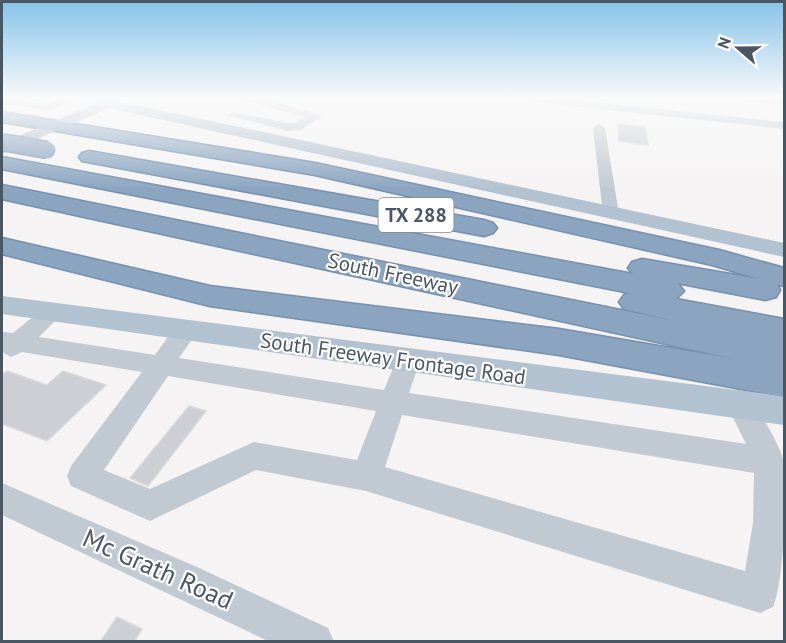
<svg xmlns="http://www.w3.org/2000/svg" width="786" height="643" viewBox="0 0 786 643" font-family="'PT Sans',sans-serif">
  <rect width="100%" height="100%" fill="#f5f3f3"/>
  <!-- building -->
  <g fill="#cdcfd5" stroke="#d7d9de" stroke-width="1.5">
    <polygon points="618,124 645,127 648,145 619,141"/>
    <polygon points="7,371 47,385 63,371 106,385 47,441 2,424 2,375"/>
    <polygon points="189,406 206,411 148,486 130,478"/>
    <polygon points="117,617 142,629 134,642 100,642"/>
  </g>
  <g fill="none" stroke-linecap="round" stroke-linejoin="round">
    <defs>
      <g id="highway">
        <polygon points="2,112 315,163 719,250 784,268 784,286 777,284 780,290 776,297 765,300 677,283 684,291 676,299 784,319 784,397 559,355 210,306 2,254 2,238 210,286 559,329 735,359 2,199 2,185 675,321 624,309 619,302 624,295 630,293 2,169 2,157 633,274 628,268 632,262 642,259 760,279 712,265 315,175 2,122"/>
        <polygon points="89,151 484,220 493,223 497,228 493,233 484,236 82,161 79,157 82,153"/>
      </g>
    </defs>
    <!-- highway casing -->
    <use href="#highway" stroke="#7690ad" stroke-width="3"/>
    <!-- minor -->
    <g fill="#c1cad2" fill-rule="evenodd">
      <polygon points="2,99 47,104 62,99 78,99 47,110 2,103"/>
      <polygon points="239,99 265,99 322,116 301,130 288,131 227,115 233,112 288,123 295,123 306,117"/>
      <polygon points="529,99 564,99 784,122 784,129 534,102"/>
      <polygon points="743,99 784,99 784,105 748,102"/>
      <polygon points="599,124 605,128 619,214 611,219 603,214 593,128"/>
      <path d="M53 305 61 307 64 312 39 337 155 355C166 341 175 320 194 325L198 331 179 358 384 390 399 354 408 352 417 354 420 361 409 393 746 444 727 405 731 397 741 394 751 397C760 415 781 444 784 464 786 495 785 578 773 607L760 613 366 491 256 470 150 521 71 486 67 476 71 466 142 372 22 352 11 357 2 352V332L13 333 45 307ZM168 376 376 411 357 460 254 442 150 489 104 470ZM402 415 754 473 753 523 745 571 385 467Z"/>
      <polygon points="2,483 197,567 328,628 334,642 270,642 2,515"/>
    </g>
    <!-- major -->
    <g fill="#b3c2d1" fill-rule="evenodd">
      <polygon points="96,99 125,99 122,102 784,243 784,257 109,108 2,154 2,143 95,104"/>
      <polygon points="2,296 784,396 784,425 2,314"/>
    </g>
    <!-- highway -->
    <use href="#highway" fill="#8ba5c1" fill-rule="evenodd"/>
    <defs>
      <polyline id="highway-bridge" points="2,142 47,150"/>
    </defs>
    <!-- highway-bridge casing -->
    <use href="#highway-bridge" stroke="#7690ad" stroke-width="19" stroke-linecap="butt"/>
    <!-- highway-bridge -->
    <use href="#highway-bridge" stroke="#8ba5c1" stroke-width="17"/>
  </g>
  <!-- sky -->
  <linearGradient id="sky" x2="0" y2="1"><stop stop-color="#85c3ea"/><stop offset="0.52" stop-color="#fafafa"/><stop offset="1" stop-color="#fafafa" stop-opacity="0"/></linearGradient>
  <rect width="786" height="189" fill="url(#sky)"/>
  <g text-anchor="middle" stroke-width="4.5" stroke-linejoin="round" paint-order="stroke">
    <!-- shield labels -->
    <rect fill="#fff" stroke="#808990" stroke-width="1.5" x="378.5" y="198" width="75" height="34" rx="4.5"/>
    <g font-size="20" font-weight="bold" fill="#4a5661">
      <text x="416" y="222">TX 288</text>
    </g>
    <!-- street labels -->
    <g font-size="21" fill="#4a5661" stroke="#fff">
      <text transform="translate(393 274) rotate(12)" y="7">South Freeway</text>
      <text transform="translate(393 359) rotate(8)" y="7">South Freeway Frontage Road</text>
    </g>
    <!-- near-street labels -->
    <g font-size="26" fill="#4a5661" stroke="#fff">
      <text transform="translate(158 569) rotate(24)" y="9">Mc Grath Road</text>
    </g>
  </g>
  <!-- border -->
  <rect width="786" height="643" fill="none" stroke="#4a5661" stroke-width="6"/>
  <!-- north arrow -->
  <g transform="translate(738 48) rotate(290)" stroke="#ffffff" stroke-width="4.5" paint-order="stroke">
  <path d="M0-4.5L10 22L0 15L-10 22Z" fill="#4a5661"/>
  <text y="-9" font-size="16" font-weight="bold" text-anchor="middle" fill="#4a5661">N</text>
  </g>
</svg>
